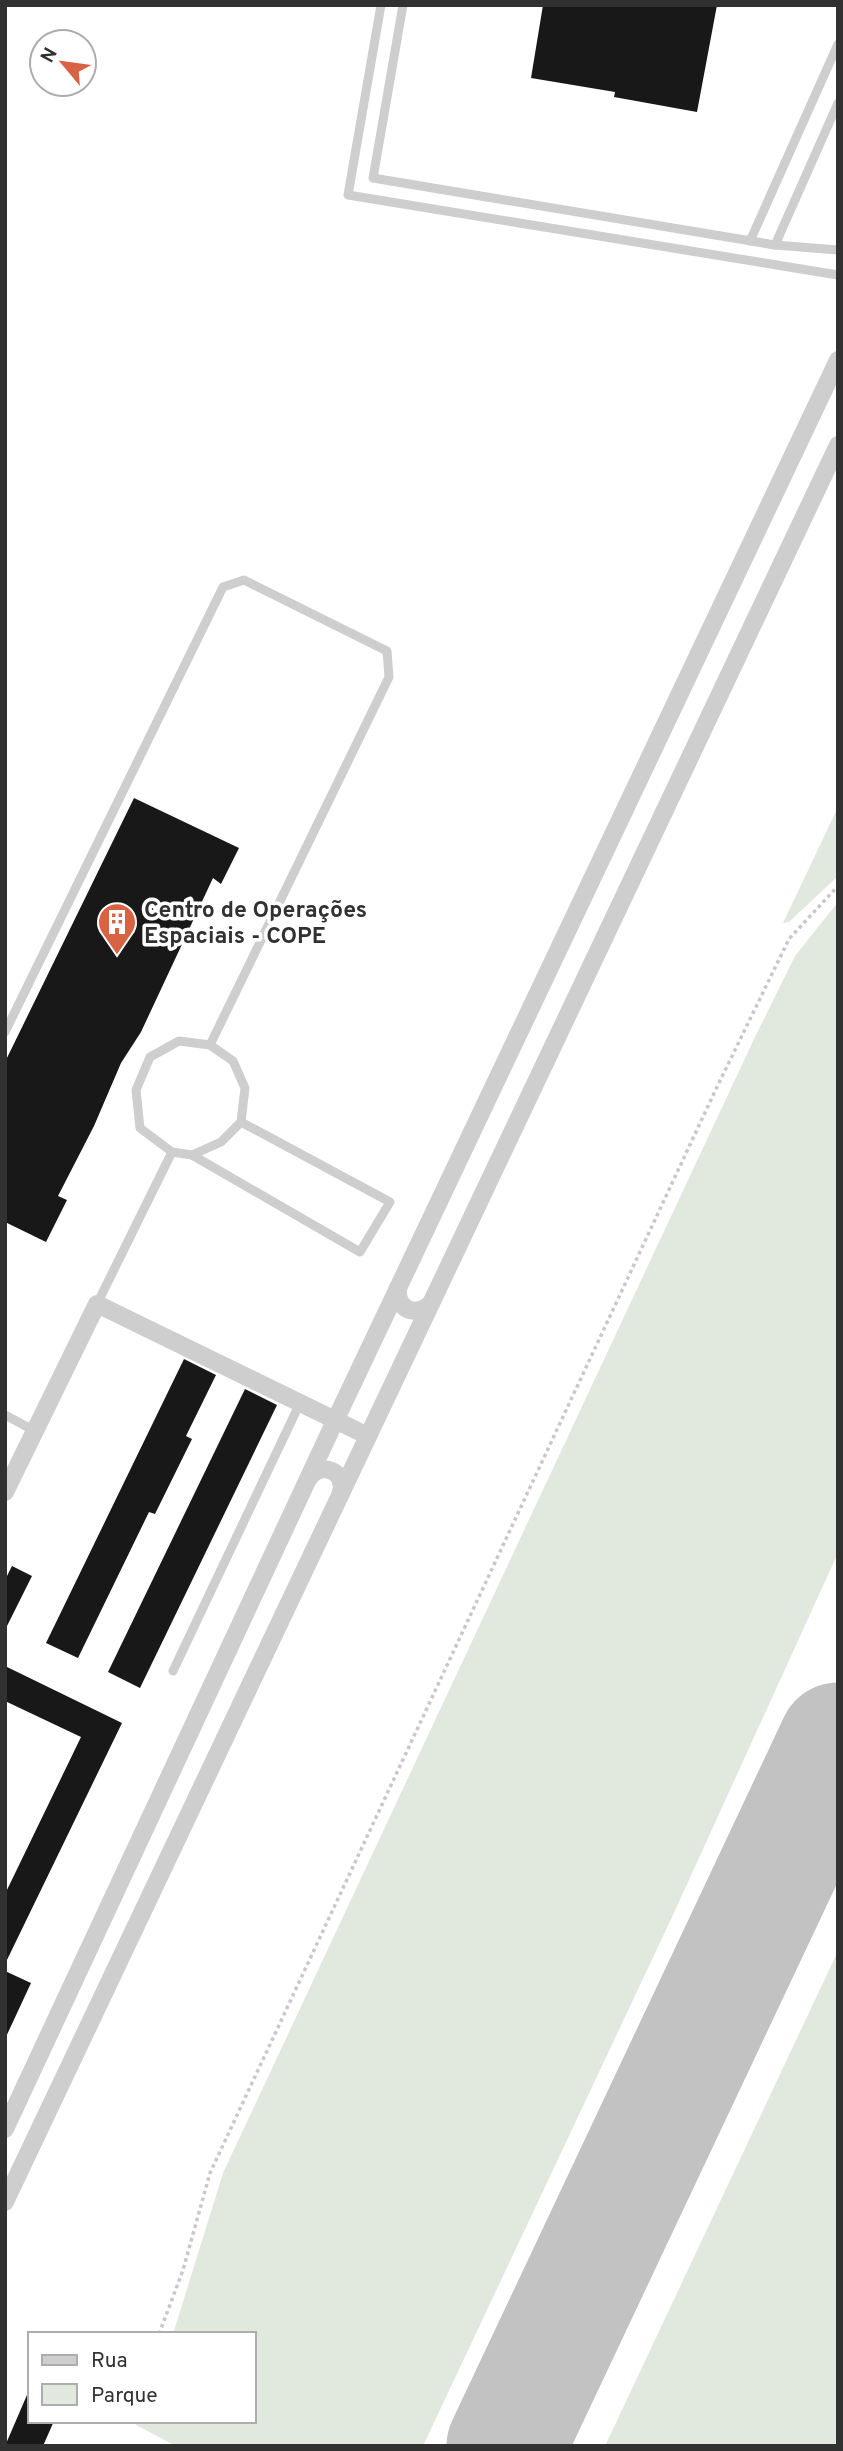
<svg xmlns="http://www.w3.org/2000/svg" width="843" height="2451" viewBox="0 0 843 2451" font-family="Overpass,sans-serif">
  <rect width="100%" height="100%" fill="#fff"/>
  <!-- green -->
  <g fill="#e1e9de">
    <polygon points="838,807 838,876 789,922 783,923"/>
    <polygon points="838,902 838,1553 673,1915 423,2446 176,2446 136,2425 138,2421 254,2421 254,2334 173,2334 223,2173 755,1037 795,956"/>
    <polygon points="838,1951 838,2446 605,2446"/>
  </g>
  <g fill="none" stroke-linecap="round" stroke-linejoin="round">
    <!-- runway -->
    <polyline stroke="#c2c2c2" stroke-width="119" points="506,2446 838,1742"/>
  </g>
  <!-- building -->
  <g fill="#181818">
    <polygon points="543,5 717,5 697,112 614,97 615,92 531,78"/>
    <polygon points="134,798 239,848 221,884 213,878 141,1032 121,1063 94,1126 58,1196 67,1200 46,1242 5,1222 5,1062"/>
    <polygon points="184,1359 216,1375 186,1436 192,1439 155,1514 149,1512 78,1658 46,1643"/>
    <polygon points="245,1389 277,1405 140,1688 108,1672"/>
    <polygon points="12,1566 32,1576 5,1630 5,1580"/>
    <polygon points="5,1666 122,1723 5,1964 5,1894 81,1737 5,1701"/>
    <polygon points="5,1971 31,1983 5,2039"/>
    <polygon points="30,2388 30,2421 54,2421 43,2446 5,2446"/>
  </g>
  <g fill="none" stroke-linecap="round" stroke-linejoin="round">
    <!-- path -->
    <polyline stroke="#c8c8c8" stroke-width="3.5" stroke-dasharray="3.5 3.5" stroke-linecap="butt" points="159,2334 183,2270 210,2173 716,1089 789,939 838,886"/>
    <!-- lane -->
    <g stroke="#cecece" stroke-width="9">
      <polyline points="381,5 348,195 838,275"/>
      <polyline points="403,5 373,178 775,245 838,250"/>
      <polyline points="750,241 838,44"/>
      <polyline points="775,245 838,103"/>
      <polyline points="5,1032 223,587 244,580 387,651 389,677 210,1045"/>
      <polygon points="179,1041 210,1045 233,1061 245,1088 241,1122 221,1142 192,1155 172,1152 140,1128 136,1090 150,1057"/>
      <polyline points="192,1155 360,1252 390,1202 241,1122"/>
      <polyline points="97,1304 172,1152"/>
      <polyline points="5,1415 35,1431"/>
      <polyline points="173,1671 300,1403"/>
    </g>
    <!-- street -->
    <g stroke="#cecece" stroke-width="18">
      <path d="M398 1288C396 1310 416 1318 431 1303"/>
      <path d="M309 1478C322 1461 346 1471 341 1493"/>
      <polyline points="5,1492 97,1304 368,1436"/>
      <polyline points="5,2129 335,1421 838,360"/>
      <polyline points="5,2202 838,445"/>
    </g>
  </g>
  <!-- icons -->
  <defs>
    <symbol id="building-pin" viewBox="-11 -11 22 30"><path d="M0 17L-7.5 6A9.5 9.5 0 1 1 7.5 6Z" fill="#d76344" stroke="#fff"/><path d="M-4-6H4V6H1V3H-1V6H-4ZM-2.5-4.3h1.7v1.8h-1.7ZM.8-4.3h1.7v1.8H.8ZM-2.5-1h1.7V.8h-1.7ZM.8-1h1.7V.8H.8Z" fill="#fff"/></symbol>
  </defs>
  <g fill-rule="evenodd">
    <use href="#building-pin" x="95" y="900" width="44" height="60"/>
  </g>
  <g text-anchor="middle" stroke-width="7" stroke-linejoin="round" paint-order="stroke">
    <!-- poi labels -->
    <g font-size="23" font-weight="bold" fill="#313131" stroke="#fff" text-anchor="start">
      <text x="144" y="917">Centro de Operações<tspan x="144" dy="26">Espaciais - COPE</tspan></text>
    </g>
  </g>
  <!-- border -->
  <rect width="843" height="2451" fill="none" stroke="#313131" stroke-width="14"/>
  <!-- legend -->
  <rect x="28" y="2332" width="228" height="91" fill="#ffffff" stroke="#adadad" stroke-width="2"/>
  <rect x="42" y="2355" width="35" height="10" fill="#cecece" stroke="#adadad" stroke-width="2"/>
  <text x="91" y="2367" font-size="21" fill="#313131">Rua</text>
  <rect x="42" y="2384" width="35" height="21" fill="#e1e9de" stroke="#adadad" stroke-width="2"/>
  <text x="91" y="2402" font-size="21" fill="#313131">Parque</text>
  <!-- north arrow -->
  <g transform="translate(63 63) rotate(299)"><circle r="33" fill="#ffffff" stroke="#adadad" stroke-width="2"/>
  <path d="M0-5L12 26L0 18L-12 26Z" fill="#d76344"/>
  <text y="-10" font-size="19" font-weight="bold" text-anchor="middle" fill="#313131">N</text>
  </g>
</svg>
